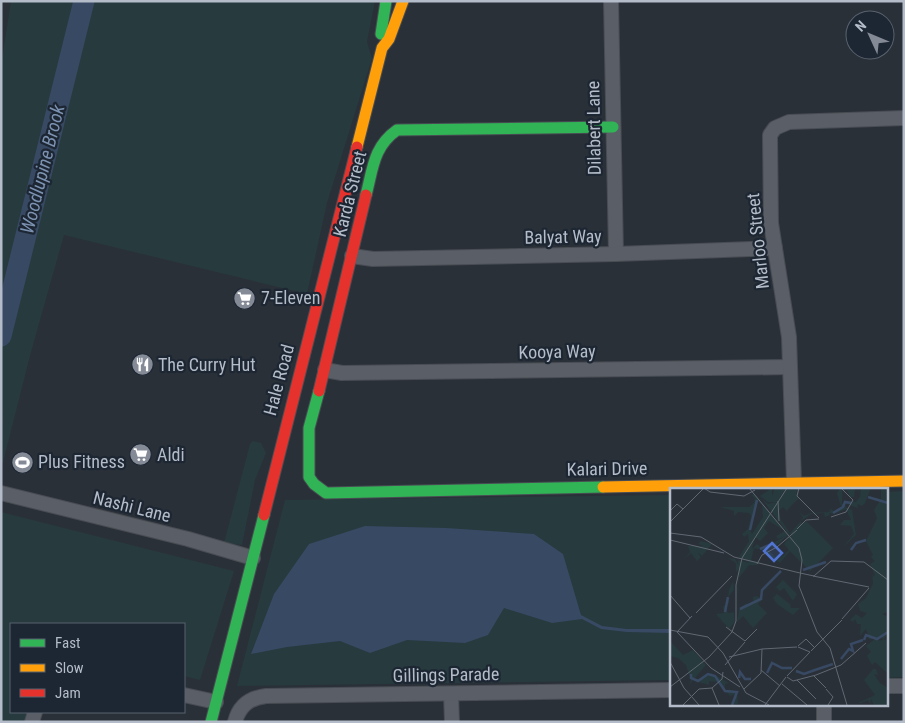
<svg xmlns="http://www.w3.org/2000/svg" width="905" height="723" viewBox="0 0 905 723" font-family="'Roboto Condensed',sans-serif">
  <rect width="100%" height="100%" fill="#2a3038"/>
  <!-- green -->
  <g fill="#273a3e">
    <polygon points="11,1 375,1 367,42 372,58 327,203 307,294 64,235 31,352 1,470 1,65"/>
    <polygon points="253,441 261,443 266,453 255,480 242,545 224,543 250,444"/>
    <polygon points="904,491 904,677 886,678 886,492"/>
    <polygon points="671,495 671,680 237,686 285,500"/>
    <polygon points="1,512 234,571 200,680 184,676 184,624 11,624 11,712 29,712 26,722 1,722"/>
  </g>
  <!-- water -->
  <polygon fill="#384963" points="365,526 446,528 534,534 563,554 581,615 602,626 627,629 671,629 671,633 627,632 601,629 582,619 552,623 504,608 488,635 465,643 407,640 370,653 340,641 287,647 251,654 274,594 309,544"/>
  <g fill="none" stroke-linecap="round" stroke-linejoin="round">
    <!-- river -->
    <polyline stroke="#384963" stroke-width="21" points="1,336 84,1"/>
    <defs>
      <g id="street">
        <polyline points="611,1 616,254"/>
        <polyline points="352,256 373,259 616,254 775,248"/>
        <polyline points="325,370 342,373 790,367"/>
        <polyline points="794,482 789,337 771,223 770,135 775,128 789,122 904,118"/>
        <polyline points="1,493 188,539 253,558"/>
        <polyline points="886,686 904,686"/>
        <polyline points="451,694 452,722"/>
        <polyline points="184,695 216,702"/>
        <polyline points="824,704 824,722"/>
        <polyline points="32,722 35,712"/>
        <path d="M235 722C239 706 249 698 266 696L671 690"/>
      </g>
      <g id="fast">
        <polyline points="381,34 386,1"/>
        <path d="M366 195C373 169 373 147 397 130L613 127"/>
        <polyline points="319,391 309,428 309,477 314,484 326,493 603,487"/>
        <polyline points="211,722 264,515"/>
      </g>
      <g id="slow">
        <polyline points="357,147 382,48 389,39 403,1"/>
        <polyline points="603,487 904,481"/>
      </g>
      <g id="jam">
        <polyline points="319,391 366,195"/>
        <polyline points="264,515 357,147"/>
      </g>
    </defs>
    <!-- street casing -->
    <use href="#street" stroke="#484c53" stroke-width="16"/>
    <!-- fast casing -->
    <use href="#fast" stroke="#484c53" stroke-width="13"/>
    <!-- slow casing -->
    <use href="#slow" stroke="#484c53" stroke-width="13"/>
    <!-- jam casing -->
    <use href="#jam" stroke="#484c53" stroke-width="13"/>
    <!-- street -->
    <use href="#street" stroke="#5a5e66" stroke-width="14"/>
    <!-- fast -->
    <use href="#fast" stroke="#30b455" stroke-width="11"/>
    <!-- slow -->
    <use href="#slow" stroke="#ff9f0a" stroke-width="11"/>
    <!-- jam -->
    <use href="#jam" stroke="#e5322d" stroke-width="11"/>
  </g>
  <!-- icons -->
  <defs>
    <symbol id="supermarket-disc" viewBox="-11 -11 22 22"><circle r="9.5" fill="#848b96" stroke="#1d2633"/><path d="M-6-5.5h2.5l.6 2H6L4.5 2H-2.5L-4.4-4H-6ZM-1.5 3.2a1.3 1.3 0 1 0 .1 0ZM3 3.2a1.3 1.3 0 1 0 .1 0Z" fill="#fff"/></symbol>
    <symbol id="restaurant-disc" viewBox="-11 -11 22 22"><circle r="9.5" fill="#848b96" stroke="#1d2633"/><path d="M-5-6h1v4h1v-4h1v4h1v-4h1v5L-1.5 .5V6h-2V.5L-5-1ZM5-6V6H3V1.5H1.5Q1.5-4 5-6Z" fill="#fff"/></symbol>
    <symbol id="stadium-disc" viewBox="-11 -11 22 22"><circle r="9.5" fill="#848b96" stroke="#1d2633"/><path d="M0-5a6.5 5 0 1 0 0 10a6.5 5 0 1 0 0-10ZM-3.5-1.8h7v3.6h-7Z" fill="#fff"/></symbol>
  </defs>
  <g fill-rule="evenodd">
    <use href="#supermarket-disc" x="232" y="286" width="25" height="25"/>
    <use href="#restaurant-disc" x="130" y="352" width="25" height="25"/>
    <use href="#supermarket-disc" x="128" y="442" width="25" height="25"/>
    <use href="#stadium-disc" x="10" y="450" width="25" height="25"/>
  </g>
  <g text-anchor="middle" stroke-width="4.5" stroke-linejoin="round" paint-order="stroke">
    <!-- street labels -->
    <g font-size="18" fill="#b4bcc9" stroke="#1d2633">
      <text transform="translate(594 128) rotate(-91)" y="6">Dilabert Lane</text>
      <text transform="translate(350 194) rotate(-76)" y="6">Karda Street</text>
      <text transform="translate(563 237) rotate(-1)" y="6">Balyat Way</text>
      <text transform="translate(758 241) rotate(-96)" y="6">Marloo Street</text>
      <text transform="translate(557 352) rotate(-1)" y="6">Kooya Way</text>
      <text transform="translate(279 380) rotate(-75)" y="6">Hale Road</text>
      <text transform="translate(607 469) rotate(-1)" y="6">Kalari Drive</text>
      <text transform="translate(132 507) rotate(14)" y="6">Nashi Lane</text>
      <text transform="translate(446 675) rotate(-1)" y="6">Gillings Parade</text>
    </g>
    <!-- poi labels -->
    <g font-size="18" fill="#b4bcc9" stroke="#1d2633" text-anchor="start">
      <text x="261" y="304">7-Eleven</text>
      <text x="158" y="371">The Curry Hut</text>
      <text x="157" y="461">Aldi</text>
      <text x="38" y="468">Plus Fitness</text>
    </g>
    <!-- water labels -->
    <g font-size="19" font-style="italic" fill="#7c92b1" stroke="#1d2633">
      <text transform="translate(42 169) rotate(-76)" y="7">Woodlupine Brook</text>
    </g>
  </g>
  <!-- overview -->
  <g transform="translate(670 488)">
    <rect width="218" height="218" fill="#2a3038"/>
    <path d="M102 0V8L105 0H116L104 18 117 0H129L126 5 129 10 117 22 120 26 113 19 109 23 111 32 120 45 131 33V36L136 33 163 60 140 83 120 63 110 75 95 63 84 60 81 73 87 74V77H79L69 90 66 119 69 81 66 84V75L58 70 65 71 68 76V72L80 75 69 69 79 53 78 46 74 49 72 46 78 41 81 28 79 25 68 24 64 28V23L50 19H80L86 12 83 14 85 11 81 6 84 7 83 4 120 49 125 43 121 47 117 44 91 10 98 16 106 14H98L90 8ZM88 13 92 16 93 29 82 46 80 41ZM99 33 115 43 106 48 108 51 115 48 93 61 87 56 82 61 85 49 90 53 98 45 94 40ZM117 48 119 50 114 56 119 62 108 72 97 60 100 58 102 61ZM170 0 185 1 184 9H180L177 2H172V16L176 13 186 14 190 9 191 0H201L195 15 192 18 187 16 188 20 174 15 176 19 182 22 186 47 172 60 184 46 181 38 170 37 174 32H181L176 21 164 26 159 25 160 27 155 29 154 25 141 26 131 33 133 29 127 22 134 28 141 25 159 24 161 21 166 25 171 19 167 5ZM211 0H217L218 124 212 126 217 128V147L213 152 211 148 208 153 217 151V185L205 174 202 177 197 168 201 164 196 158 205 151H199L196 141 190 148 191 136H187L185 131 183 134 180 132 186 126 192 130 197 125 190 123 188 116 196 110 203 95 202 86 203 89 205 87 200 76 205 73 201 69 203 67 196 53 207 30 204 22 211 11ZM31 53 42 56 32 68 27 64 31 69 27 73 21 65 13 72 20 64 18 58H33L28 56ZM113 92 127 106 123 113 114 100 110 103 106 99ZM63 93 64 102 58 109 59 115 55 118 58 125 64 124 65 134 59 141 46 126 54 125 53 119 57 114 59 102ZM107 106 120 116 121 120H130L123 127 107 116 103 110ZM87 108 93 111 88 116 97 125 83 140 73 128 67 134 69 121 76 115 79 117 83 113 84 117 83 109ZM0 153 13 167 23 162 36 177 19 197 21 192 16 177 8 170 0 168ZM203 181H206L208 187 204 186 210 195 217 199V217H204L201 211 200 216 198 212 191 215H188L205 207 194 192ZM41 185 59 195 55 196V202L59 203 60 199V202L67 203 68 216 61 217 67 206 60 208 47 194 39 193V197L25 193Z" fill="#273a3e" fill-rule="evenodd"/>
    <path fill="none" stroke="#384963" stroke-width="2.5" d="M198 9 218 15M163 25 173 19 175 14 181 15M80 42 87 12M90 61 104 55M181 62 186 55 196 52M133 82 156 74M70 121 91 111 92 102 111 83M55 124 58 109M194 152 196 147 207 151 218 144M171 171 179 161 183 163 181 156 193 152M145 182 163 176M126 183 134 186 145 182M97 185 102 175 112 180H122M21 186V190L28 193 38 186 45 188 55 203 67 204 62 217M69 190 70 184 75 191H81"/>
    <path fill="none" stroke="#616872" stroke-width="1" d="M34 0 40 4 74 8 85 2M79 0 129 60 132 72 129 98 147 144 160 160 177 217M129 0 127 8 149 30M171 0 183 12M108 13 109 33M0 23 7 16 13 21M161 29 176 24 183 12M0 34 34 0M127 41 136 32 149 31M0 45 31 49 64 69 130 85M0 52 54 65M107 59 127 42M87 76 92 67 107 59M130 85 144 88 161 73 194 74 218 92M143 88 199 99M0 107 20 130M26 125 62 88M172 131 199 100M56 139 75 153 87 141M0 142 38 149 53 165 76 205 99 217M7 144 22 128M7 144 41 180 70 199M128 158 136 151 144 159M92 161 127 159M141 163 172 132M59 169 92 161M0 174 14 200 29 217M55 177 75 154M91 182 110 198M117 188 140 164 128 159M144 188 156 200M117 189 123 193 146 187 171 177 196 155M127 192 146 211M112 196 137 217M0 199 39 169 62 144 66 133V97L72 70 117 0M42 200 52 191 53 184M42 200 49 217M74 201 91 185 92 161M156 201 163 209 158 217M13 217 29 201 42 200M95 217 116 189"/>
    <path fill="#5274d3" fill-opacity="0.15" stroke="#5274d3" stroke-width="2.5" d="M102 55 112 65 104 73 94 63Z"/>
    <rect width="218" height="218" fill="none" stroke="#b4bcc9" stroke-width="2.5"/>
  </g>
  <!-- border -->
  <rect width="905" height="723" fill="none" stroke="#b4bcc9" stroke-width="5"/>
  <!-- legend -->
  <rect x="10" y="623" width="175" height="90" fill="#1d2633" stroke="#59626f"/>
  <rect x="20" y="639" width="25" height="8" fill="#30b455" stroke="#59626f"/>
  <text x="55" y="648" font-size="15" fill="#b4bcc9">Fast</text>
  <rect x="20" y="664" width="25" height="8" fill="#ff9f0a" stroke="#59626f"/>
  <text x="55" y="673" font-size="15" fill="#b4bcc9">Slow</text>
  <rect x="20" y="689" width="25" height="8" fill="#e5322d" stroke="#59626f"/>
  <text x="55" y="698" font-size="15" fill="#b4bcc9">Jam</text>
  <!-- north arrow -->
  <g transform="translate(870 35) rotate(314)"><circle r="24" fill="#1d2633" stroke="#59626f"/>
  <path d="M0-4L9 19L0 12L-9 19Z" fill="#848b96"/>
  <text y="-8" font-size="14" font-weight="bold" text-anchor="middle" fill="#b4bcc9">N</text>
  </g>
</svg>
